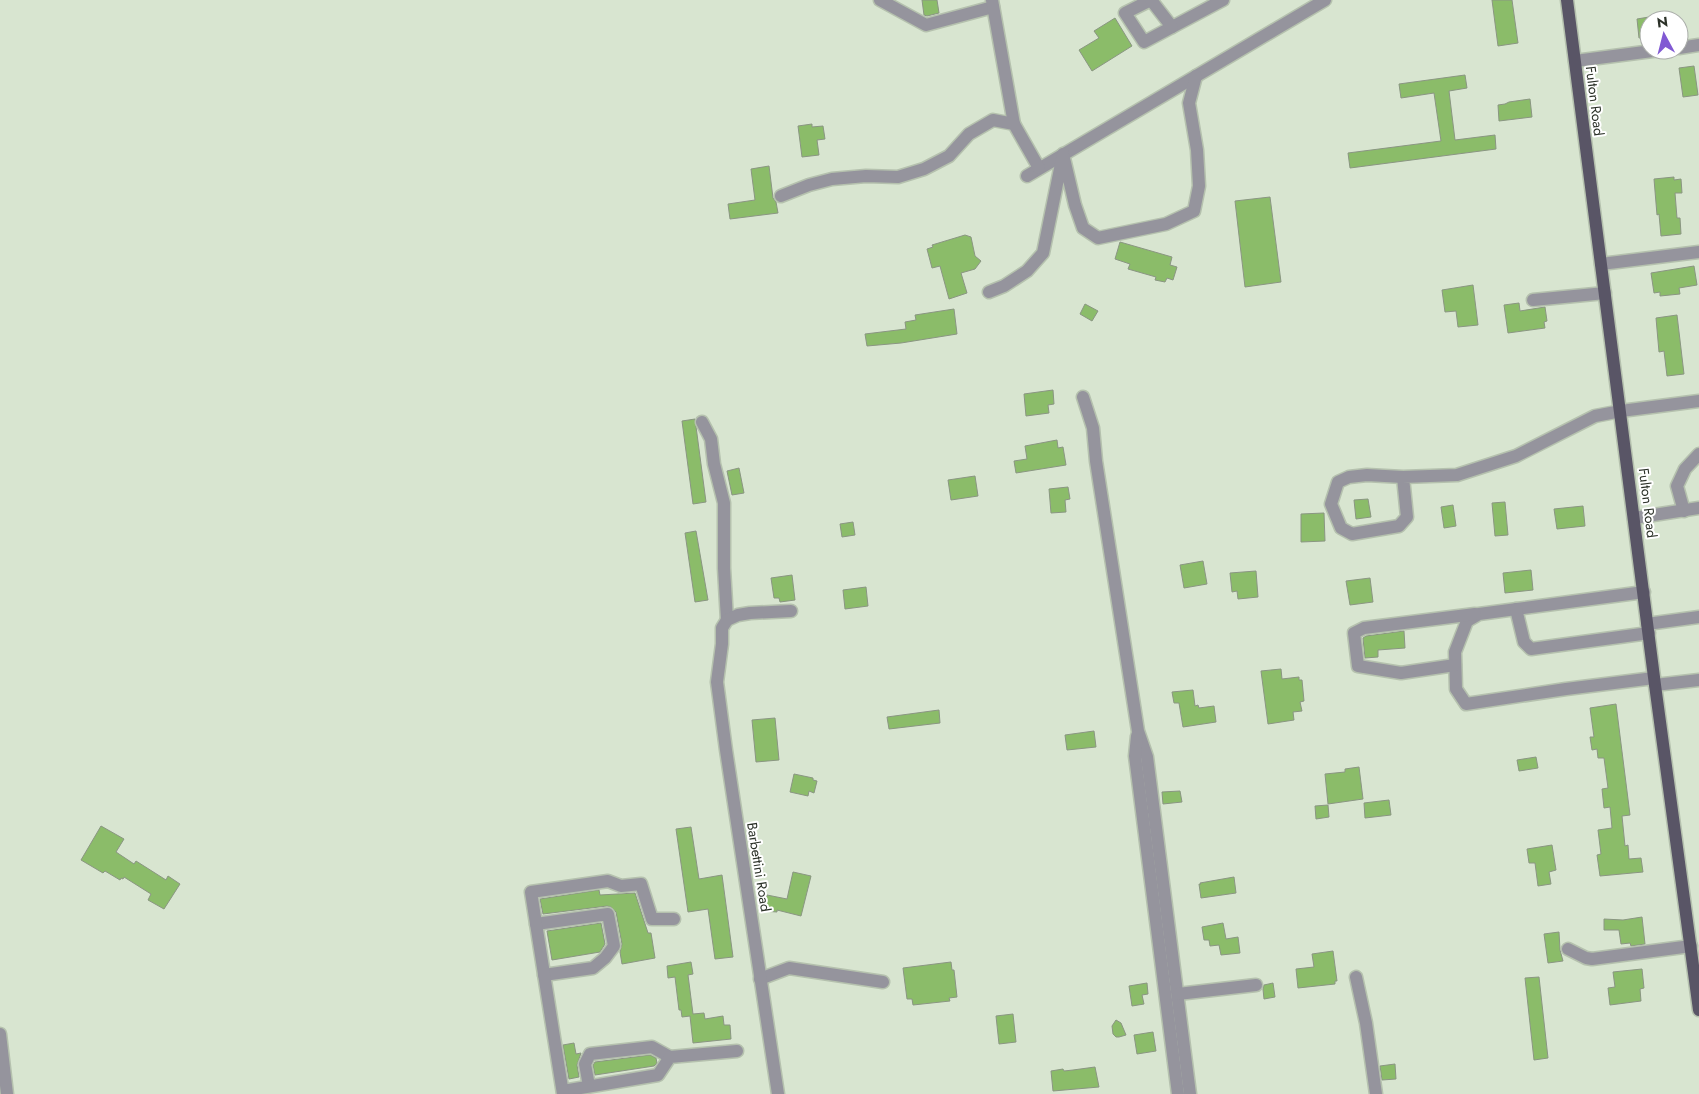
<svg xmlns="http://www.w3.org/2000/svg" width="1699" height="1094" viewBox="0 0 1699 1094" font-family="Jost,sans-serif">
  <rect width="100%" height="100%" fill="#d8e5d0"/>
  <!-- building -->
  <g fill="#8bbc69" stroke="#8a9682">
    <polygon points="922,0 937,0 939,13 927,16 924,15"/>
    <polygon points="1492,0 1512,0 1518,43 1498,46"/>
    <polygon points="1649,17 1649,37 1639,38 1637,19"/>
    <polygon points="1115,18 1132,46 1092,71 1079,50 1099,38 1094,31"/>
    <polygon points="1694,66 1698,95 1683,97 1679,68"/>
    <polygon points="1465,75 1467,88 1449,91 1455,140 1495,135 1496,149 1350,168 1348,153 1441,141 1434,93 1401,98 1399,84"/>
    <polygon points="1530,99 1532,117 1499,121 1498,105 1505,104 1509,102"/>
    <polygon points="812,124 812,127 823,126 825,139 817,140 819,155 802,157 798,126"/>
    <polygon points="769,166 773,198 776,202 778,213 730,219 728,204 755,200 751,169"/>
    <polygon points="1674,177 1674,180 1681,179 1682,193 1675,193 1677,218 1680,218 1681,234 1661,236 1659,214 1657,215 1654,179"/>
    <polygon points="1270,197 1281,282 1245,287 1235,201"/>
    <polygon points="965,235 971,237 975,256 981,261 975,269 961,273 967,293 949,299 940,266 932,268 927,249 933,247 932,245"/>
    <polygon points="1120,242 1172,257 1170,265 1177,267 1173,280 1167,278 1165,282 1155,280 1156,277 1128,269 1130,264 1115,259"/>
    <polygon points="1694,266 1697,285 1679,288 1680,294 1660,296 1660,292 1654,293 1651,273"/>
    <polygon points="1473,285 1478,325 1458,327 1456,311 1445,312 1442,290"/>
    <polygon points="1519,303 1520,311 1545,307 1547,321 1544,322 1545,328 1508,333 1504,305"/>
    <polygon points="1085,304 1098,311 1092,321 1080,314"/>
    <polygon points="954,309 957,334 901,343 867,346 865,334 906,329 905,322 916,320 915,315"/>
    <polygon points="1677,315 1684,374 1667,376 1664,351 1659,352 1656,318"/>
    <polygon points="1053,390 1054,404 1048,405 1049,413 1026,416 1024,394"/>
    <polygon points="695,419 706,502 693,504 682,421"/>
    <polygon points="1057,440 1058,448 1063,447 1066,465 1016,473 1014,461 1027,459 1025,446"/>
    <polygon points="739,468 744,493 732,495 727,471"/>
    <polygon points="975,476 978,496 951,500 948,480"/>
    <polygon points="1068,487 1070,499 1065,500 1066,512 1051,513 1049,489"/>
    <polygon points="1368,499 1371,517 1356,519 1354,500"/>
    <polygon points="1505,502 1508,535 1495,536 1492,503"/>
    <polygon points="1453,505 1456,526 1444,528 1441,507"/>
    <polygon points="1583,506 1585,526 1557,529 1554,509"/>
    <polygon points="1324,513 1325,541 1301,542 1301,514"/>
    <polygon points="853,522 855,535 842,537 840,524"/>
    <polygon points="696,531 708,600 695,602 685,533"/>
    <polygon points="1203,561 1207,584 1184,588 1180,565"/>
    <polygon points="1531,570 1533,590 1505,593 1503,573"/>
    <polygon points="1256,571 1258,597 1238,599 1237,591 1232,592 1230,573"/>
    <polygon points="792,575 795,600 780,602 779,598 774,598 771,578"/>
    <polygon points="1370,578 1373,602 1350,605 1346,581"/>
    <polygon points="866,587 868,606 845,609 843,590"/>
    <polygon points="1404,631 1405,648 1378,650 1378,657 1365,658 1363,638 1366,636"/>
    <polygon points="1281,669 1282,679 1299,677 1299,680 1302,680 1304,701 1300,702 1302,711 1293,712 1294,720 1268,724 1261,671"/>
    <polygon points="1193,690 1195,706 1198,705 1199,708 1214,706 1216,722 1183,727 1179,703 1174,703 1172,692"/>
    <polygon points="1616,704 1630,815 1622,816 1625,846 1628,845 1629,859 1641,858 1643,872 1600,876 1597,855 1601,854 1598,830 1612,828 1610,807 1604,808 1602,789 1608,788 1604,758 1598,758 1597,749 1592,750 1590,737 1594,737 1590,708"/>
    <polygon points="939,710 940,723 889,729 887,717"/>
    <polygon points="775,718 779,760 756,762 752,720"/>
    <polygon points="1094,731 1096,747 1067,750 1065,735"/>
    <polygon points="1536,757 1538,768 1519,771 1517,760"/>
    <polygon points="1359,767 1363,799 1328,804 1325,774 1345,772 1345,769"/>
    <polygon points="794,774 813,778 813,780 817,781 814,793 809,791 808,796 790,792"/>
    <polygon points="1180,791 1182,802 1163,804 1162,792"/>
    <polygon points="1389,800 1391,815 1365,818 1364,803"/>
    <polygon points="1328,805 1329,817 1316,819 1315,806"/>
    <polygon points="101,826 124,839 116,852 134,864 136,861 166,880 168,876 180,884 164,909 148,900 151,894 124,877 123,879 121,878 120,880 105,871 103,873 81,860"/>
    <polygon points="691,827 699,879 722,875 733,957 715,959 708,909 688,912 676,829"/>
    <polygon points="1552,845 1556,870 1549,872 1551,884 1538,886 1535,863 1529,863 1527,849"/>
    <polygon points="793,872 811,876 801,916 777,910 777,912 763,911 767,895 787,899"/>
    <polygon points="1234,877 1236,893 1201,898 1199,884 1201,884 1200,883"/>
    <polygon points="599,890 600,895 635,893 648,933 651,933 655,958 622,964 620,952 622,944 616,912 611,907 607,906 543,914 540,899"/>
    <polygon points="1642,917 1645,944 1631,946 1630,943 1621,944 1619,930 1604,930 1604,919 1623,920"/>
    <polygon points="601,923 605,944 600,952 552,960 547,931"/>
    <polygon points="1223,923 1226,939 1238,937 1240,953 1221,955 1219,945 1210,946 1209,940 1204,940 1202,927"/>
    <polygon points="1559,932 1560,950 1563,961 1548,963 1544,934"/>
    <polygon points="1333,951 1337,981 1335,981 1335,984 1298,988 1296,969 1314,967 1312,954"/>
    <polygon points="691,962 693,974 688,975 693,1014 704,1013 705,1019 723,1016 724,1025 730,1025 731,1039 693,1043 690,1016 682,1017 681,1010 679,1010 675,977 668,978 667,966"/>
    <polygon points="951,962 952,970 954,970 957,997 949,998 950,1001 913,1005 912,999 907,999 903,968"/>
    <polygon points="1642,969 1644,988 1640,989 1641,1001 1610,1005 1608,988 1615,987 1613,972"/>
    <polygon points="1539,977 1548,1058 1534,1060 1525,978"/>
    <polygon points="1147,983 1148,994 1142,995 1144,1004 1132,1006 1129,986"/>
    <polygon points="1273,983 1275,997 1264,999 1263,989 1264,985"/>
    <polygon points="1013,1014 1016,1042 999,1044 996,1016"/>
    <polygon points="1116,1020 1121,1023 1126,1035 1119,1037 1116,1037 1113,1034 1112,1026"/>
    <polygon points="1153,1032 1156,1051 1137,1054 1134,1035"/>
    <polygon points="574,1043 576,1054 581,1053 577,1065 579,1077 569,1079 563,1045"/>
    <polygon points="650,1055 656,1058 657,1063 654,1066 595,1075 593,1065 595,1062"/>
    <polygon points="1395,1064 1396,1079 1382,1080 1380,1066"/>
    <polygon points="1095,1067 1099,1087 1053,1091 1051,1071 1063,1069 1064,1071 1073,1070"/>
  </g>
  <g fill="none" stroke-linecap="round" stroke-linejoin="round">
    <defs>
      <g id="minor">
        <polyline points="880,0 926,25 993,7"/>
        <polyline points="992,0 1014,124"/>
        <polyline points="1151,0 1125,13 1144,42 1223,0"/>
        <polyline points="1151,0 1172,27"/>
        <polyline points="1679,48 1699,45"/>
        <polyline points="1575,61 1660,50"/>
        <polyline points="1027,176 1325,0"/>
        <polyline points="781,196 809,185 832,179 866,176 898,177 924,169 949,156 969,134 993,120 1014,124 1039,168"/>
        <polyline points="1601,264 1699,252"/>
        <polyline points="989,292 1004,286 1027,271 1043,253 1063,154 1075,205 1083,228 1098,238 1166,224 1194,211 1199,186 1197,150 1189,103 1196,76"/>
        <polyline points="1533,300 1605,293"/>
        <polyline points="1083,397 1093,428 1096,461 1138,731 1147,757 1190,1094"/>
        <polyline points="702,422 711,439 714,464 724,503 724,568 727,620"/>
        <polyline points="1403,477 1407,517 1399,526 1352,534 1341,528 1331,504 1338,482 1349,477 1367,475 1403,477 1457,475 1516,456 1595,416 1621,411 1699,401"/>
        <polyline points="1684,511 1677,486 1685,469 1699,454"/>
        <polyline points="1634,518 1699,508"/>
        <polyline points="1644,592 1479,614 1467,621 1455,652 1456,689 1466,704 1566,689 1654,678"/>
        <polyline points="1516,609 1524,642 1531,649 1649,633"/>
        <polyline points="1647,624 1699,617"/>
        <polyline points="1455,665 1401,673 1358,666 1354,633 1364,628 1475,614"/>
        <polyline points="1655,685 1699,680"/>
        <polyline points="1137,736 1135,756 1178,1094"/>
        <polyline points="536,924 608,914 614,946 605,958 593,968 544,975"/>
        <polyline points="1568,949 1586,958 1592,959 1691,946"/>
        <polyline points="1356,977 1366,1023 1376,1094"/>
        <polyline points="760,979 789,968 883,982"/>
        <polyline points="1178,994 1256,985"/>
        <polyline points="0,1034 7,1094"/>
        <polyline points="589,1086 585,1064 590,1054 652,1047 670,1057"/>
        <polyline points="563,1091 658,1075 670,1057 737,1051"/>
        <polyline points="563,1094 531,892 608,881 621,886 641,884 652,919 674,919"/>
        <polyline points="778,1094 726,750 717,682 722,644 722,628 727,620 738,615 750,613 791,611"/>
      </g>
      <polyline id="major" points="1567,0 1655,685 1699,1010"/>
    </defs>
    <!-- minor casing -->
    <use href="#minor" stroke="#b5c1ae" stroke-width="15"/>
    <!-- major casing -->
    <use href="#major" stroke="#b5c1ae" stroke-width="15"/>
    <!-- minor -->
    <use href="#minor" stroke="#95949d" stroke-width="12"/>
    <!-- major -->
    <use href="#major" stroke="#595566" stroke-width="12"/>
  </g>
  <g text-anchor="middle" stroke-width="4" stroke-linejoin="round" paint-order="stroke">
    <!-- street labels -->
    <g font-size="14" fill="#2b3128" stroke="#fff">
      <text transform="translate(1595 101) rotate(83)" y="5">Fulton Road</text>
      <text transform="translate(1648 503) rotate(83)" y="5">Fulton Road</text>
      <text transform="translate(759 867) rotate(81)" y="5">Barbettini Road</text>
    </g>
  </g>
  <!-- north arrow -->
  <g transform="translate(1664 35) rotate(353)"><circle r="24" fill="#ffffff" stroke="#aaada9"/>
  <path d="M0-4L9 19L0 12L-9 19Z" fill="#8159d3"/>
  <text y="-8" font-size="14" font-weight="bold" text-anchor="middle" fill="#2b3128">N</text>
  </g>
</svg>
